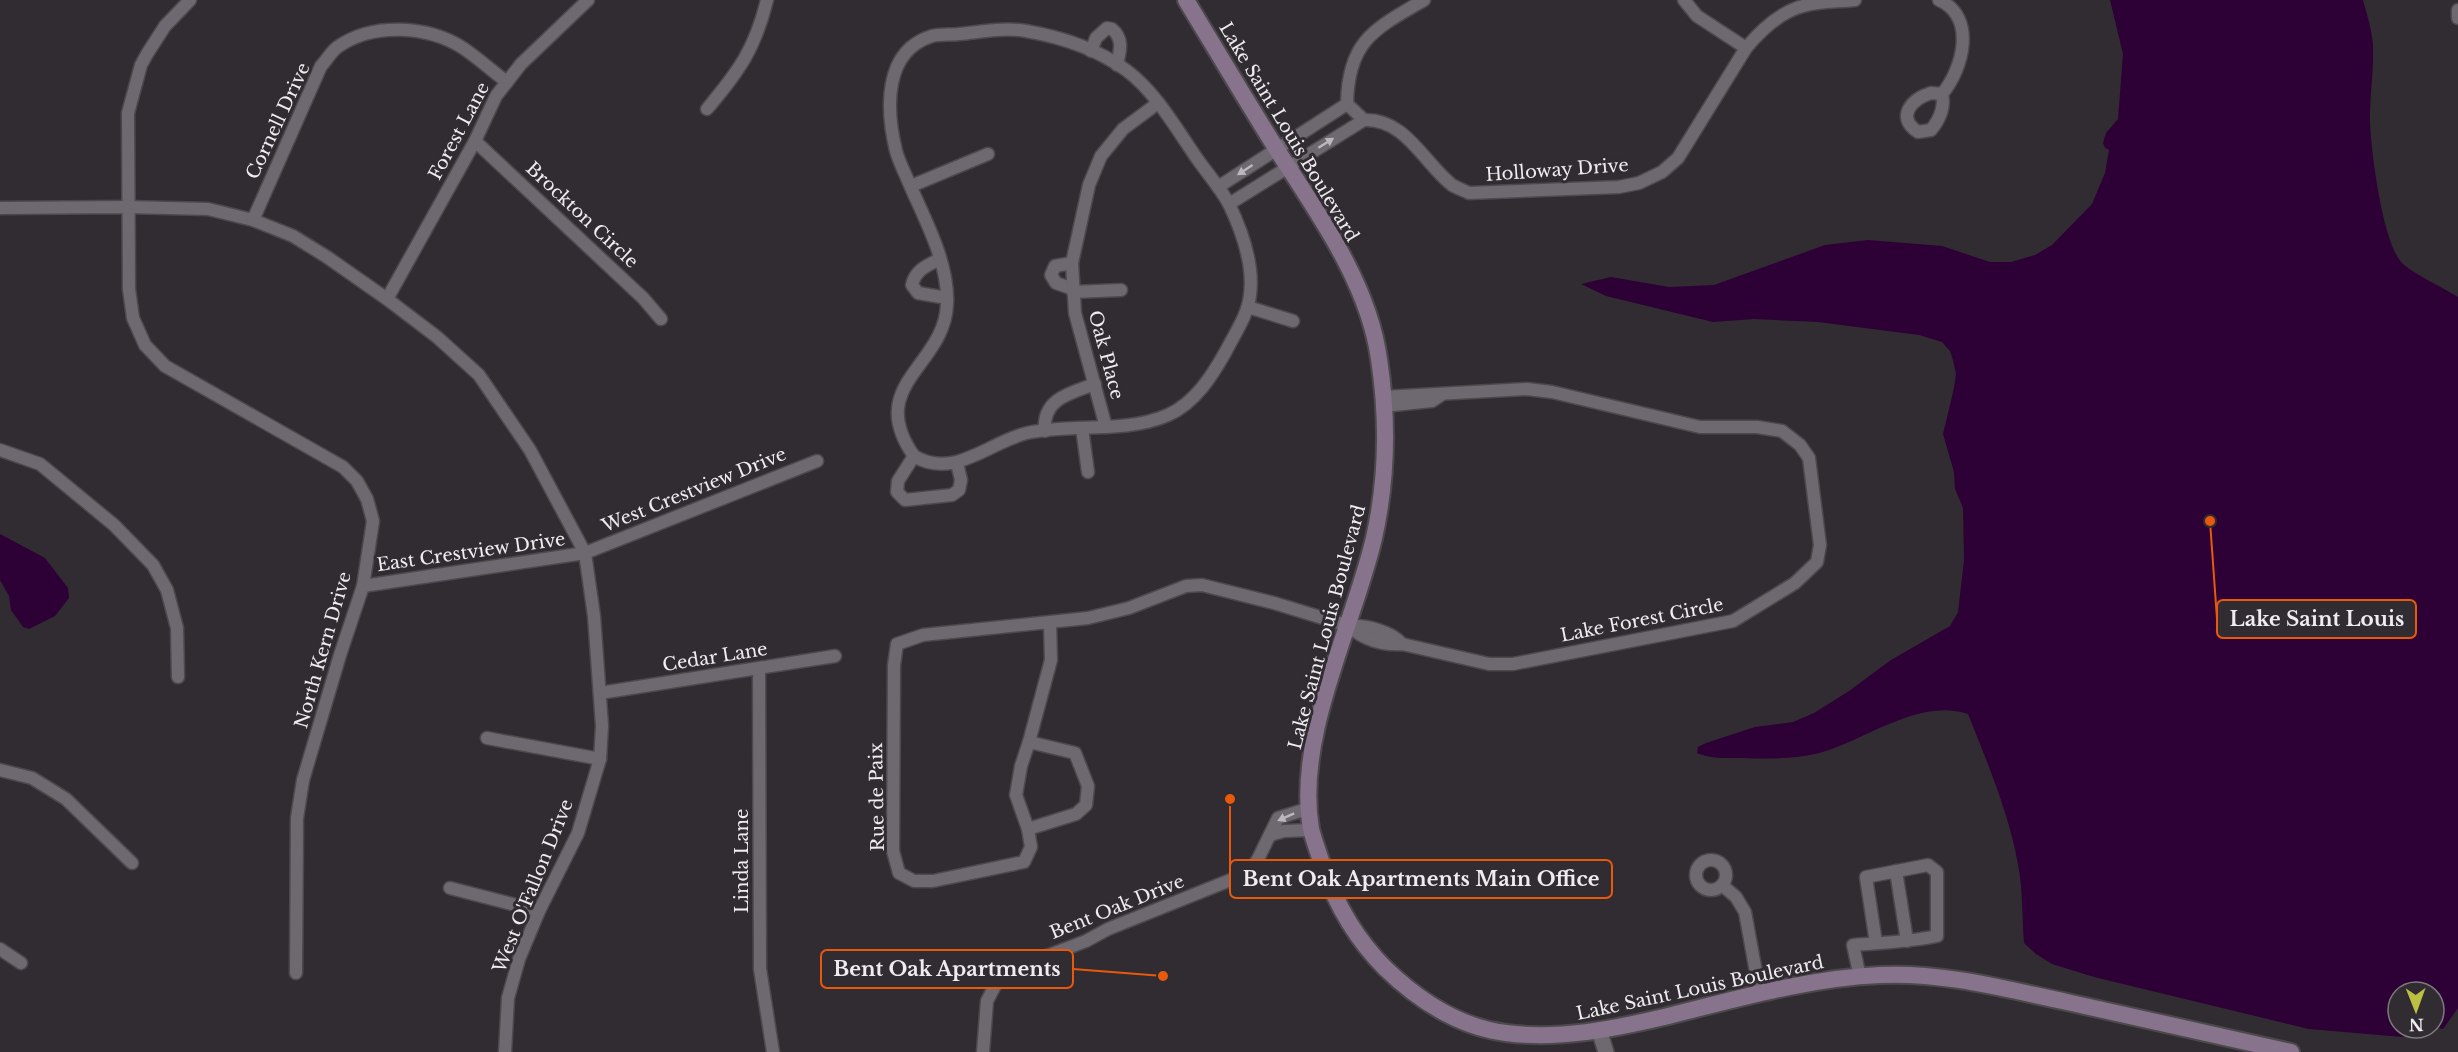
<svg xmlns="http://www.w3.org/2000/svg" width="2458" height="1052" viewBox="0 0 2458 1052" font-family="'Libre Baskerville',serif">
  <rect width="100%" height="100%" fill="#312c32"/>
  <!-- water -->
  <g fill="#2d0135" fill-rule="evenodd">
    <path d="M2110 0H2363C2367 15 2372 30 2373 45 2374 69 2370 93 2370 118 2370 146 2383 246 2403 264 2417 276 2442 287 2458 297V1008L2443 1029 2438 1028 2402 1037 2309 1029 2094 977 2052 964 2036 954 2024 943C2022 917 2023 890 2018 864 2009 813 1987 762 1968 714 1917 697 1863 743 1815 754 1791 759 1767 759 1742 758 1727 758 1711 759 1697 753L1698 747 1706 743 1755 727 1793 722 1814 713 1849 691 1891 660 1950 626 1958 612 1964 560 1963 508 1955 489 1954 472 1943 434 1954 388 1956 374 1953 360 1950 351 1942 342 1919 335 1818 322 1754 319 1713 322 1606 296 1581 284 1611 277 1669 287 1714 285 1825 245 1868 240 1942 246 1990 262H2011L2035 255 2052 245 2092 204 2105 173 2109 150 2105 148 2103 143 2106 133 2118 119 2123 54ZM2398 992H2434V1028H2398Z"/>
    <polygon points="0,534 45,558 68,588 69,598 55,616 29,629 23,627 11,610 9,596 0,580"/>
  </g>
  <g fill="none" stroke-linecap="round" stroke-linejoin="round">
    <defs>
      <g id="minor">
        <polyline points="190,0 165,26 147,54 141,65 128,113 129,289 133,318 145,345 165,366 343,467 357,481 367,499 373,521 363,586 340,655 303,780 297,818 296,973"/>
        <polyline points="1684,0 1697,16 1746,48"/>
        <path d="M1939 0C1977 17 1963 69 1942 94"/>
        <polyline points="2458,10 2458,18"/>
        <path d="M1091 51 1096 38 1107 28 1112 29C1124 39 1120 51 1117 65"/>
        <path d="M1931 93 1942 94C1945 107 1940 119 1931 130L1918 132C1895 117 1912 99 1931 93Z"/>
        <path d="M707 109C739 71 755 49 767 0"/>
        <path d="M1364 120 1347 104C1348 41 1374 29 1424 0"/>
        <polyline points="475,141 643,298 661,319"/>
        <polyline points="911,186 988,154"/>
        <polyline points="1218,187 1347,104"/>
        <path d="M1229 204 1364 120C1405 118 1424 163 1452 185 1457 188 1463 190 1469 193L1619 187 1639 183 1662 172 1678 158 1746 48C1761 30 1780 12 1803 6 1819 1 1839 2 1855 0"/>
        <polyline points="0,208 127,207 208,209 253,220 293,236 327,257 387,299 437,337 479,375 530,450 585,553 594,616 602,726 600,759 578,833 539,911 519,959 508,998 505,1052"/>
        <path d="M253 220 321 66C327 60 332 50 339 46 374 22 429 26 463 48 478 58 492 71 507 82"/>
        <path d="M940 259C928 265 915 270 912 285L918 293 947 298"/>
        <polyline points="1072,263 1055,266 1051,275 1056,283 1073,289"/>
        <polyline points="1073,292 1121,290"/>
        <polyline points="387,299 475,141 496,96 521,64 588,0"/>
        <polyline points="1248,307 1293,321"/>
        <polyline points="1384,406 1432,401 1441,395"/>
        <polyline points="1106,427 1075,313 1072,263 1089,185 1101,156 1123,129 1158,103"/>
        <polyline points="1082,428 1088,472"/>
        <path d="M1045 431C1042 399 1070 393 1095 384"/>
        <polyline points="0,450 40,464 114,525 153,565 167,590 177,628 178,677"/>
        <path d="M914 456C954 480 989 442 1027 433 1073 423 1124 434 1168 415 1195 403 1212 376 1226 351 1235 333 1248 315 1250 295 1254 265 1242 231 1229 204 1221 189 1208 174 1198 160 1177 130 1156 92 1126 70 1097 49 1061 37 1026 31 1005 27 981 32 959 34 951 35 940 34 932 36 883 51 886 110 896 151 899 162 905 173 909 183 925 220 949 263 947 304 945 366 864 385 914 456L898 481 897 492 905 500 952 495 959 490 961 480 957 463"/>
        <polyline points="363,586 585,553 817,461"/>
        <path d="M1050 624 1051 660 1029 742 1021 766 1016 795 1028 829 1031 847 1024 862 933 881H914L899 873 893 851 894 665 897 644 923 635 1088 618 1129 608 1186 586 1202 585 1274 603 1349 626C1365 625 1391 631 1402 644"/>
        <path d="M1349 626C1362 639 1383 646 1402 644L1489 664H1513L1733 621 1795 583 1817 562 1820 545 1809 458 1800 445 1782 431 1757 427H1700L1552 392 1527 389 1383 397"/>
        <polyline points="759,669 760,969 773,1052"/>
        <polyline points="600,693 835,656"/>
        <polyline points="487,738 600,759"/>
        <polyline points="0,770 32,778 66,799 132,863"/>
        <polyline points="1028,829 1076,814 1086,805 1088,786 1075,753 1029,742"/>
        <polyline points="1270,835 1284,831 1311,830"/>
        <circle cx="1711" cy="875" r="15"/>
        <polyline points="1896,871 1907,941"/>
        <polyline points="1722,885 1736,897 1745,912 1760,994"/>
        <polyline points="450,888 539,911"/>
        <polyline points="0,949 21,963"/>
        <path d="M1860 977 1853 945C1881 943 1909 942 1937 936V872L1928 865 1866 877 1876 943"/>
        <polyline points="983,1052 987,1001 999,978 1015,968 1086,941 1108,929 1233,879 1251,870 1258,859 1278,818 1310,808"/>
      </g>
      <polyline id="tertiary" points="1599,1030 1606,1052"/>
      <path id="secondary" d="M1186 0C1215 48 1244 97 1274 145 1315 210 1368 280 1379 359 1388 418 1387 480 1374 538 1353 628 1295 736 1311 829 1314 841 1319 854 1323 867 1336 904 1357 940 1385 968 1419 1001 1458 1027 1506 1033 1559 1040 1613 1029 1664 1017 1733 1000 1808 978 1880 975 1944 972 2005 989 2067 1002 2142 1019 2217 1035 2291 1052"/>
    </defs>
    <!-- minor casing -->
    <use href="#minor" stroke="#4c494d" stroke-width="15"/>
    <!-- tertiary casing -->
    <use href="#tertiary" stroke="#4c494d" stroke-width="18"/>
    <!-- secondary casing -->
    <use href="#secondary" stroke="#4c494d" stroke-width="20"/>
    <!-- minor -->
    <use href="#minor" stroke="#6e6870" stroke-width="12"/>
    <!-- tertiary -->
    <use href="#tertiary" stroke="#6e6870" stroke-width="15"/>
    <!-- secondary -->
    <use href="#secondary" stroke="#88738d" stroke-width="16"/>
  </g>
  <!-- one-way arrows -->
  <defs><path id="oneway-solid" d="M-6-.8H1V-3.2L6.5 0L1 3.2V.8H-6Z" transform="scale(1.5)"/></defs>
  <g fill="#bbb7bd">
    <use href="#oneway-solid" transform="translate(1326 143) rotate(-32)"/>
    <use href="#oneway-solid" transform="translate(1245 170) rotate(147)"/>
    <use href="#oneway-solid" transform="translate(1286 817) rotate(156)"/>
  </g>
  <g text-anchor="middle" stroke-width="6" stroke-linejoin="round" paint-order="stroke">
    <!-- street labels -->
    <g font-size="18" fill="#efecf0" stroke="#312c32">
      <text transform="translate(278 121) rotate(-65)" y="6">Cornell Drive</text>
      <text transform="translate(459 131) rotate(-62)" y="6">Forest Lane</text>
      <text transform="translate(1289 132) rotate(59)" y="6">Lake Saint Louis Boulevard</text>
      <text transform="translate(1557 170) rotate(-4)" y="6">Holloway Drive</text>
      <text transform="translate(582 215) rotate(43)" y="6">Brockton Circle</text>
      <text transform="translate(1106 355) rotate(75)" y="6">Oak Place</text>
      <text transform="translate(694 490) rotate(-22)" y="6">West Crestview Drive</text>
      <text transform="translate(471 552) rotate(-8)" y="6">East Crestview Drive</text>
      <text transform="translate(1642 620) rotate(-11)" y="6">Lake Forest Circle</text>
      <text transform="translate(1327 627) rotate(-75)" y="6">Lake Saint Louis Boulevard</text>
      <text transform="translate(323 650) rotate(-74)" y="6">North Kern Drive</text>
      <text transform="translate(715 657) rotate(-9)" y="6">Cedar Lane</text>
      <text transform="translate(877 797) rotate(-91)" y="6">Rue de Paix</text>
      <text transform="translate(742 861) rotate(-90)" y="6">Linda Lane</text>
      <text transform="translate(533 886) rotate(-68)" y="6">West O'Fallon Drive</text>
      <text transform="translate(1117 907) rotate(-22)" y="6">Bent Oak Drive</text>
      <text transform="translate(1700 988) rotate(-12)" y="6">Lake Saint Louis Boulevard</text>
    </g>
  </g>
  <!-- callouts -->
  <path fill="none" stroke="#e8590c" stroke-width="2" d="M2210 521L2217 619M1230 799L1230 879M1163 976L1073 969"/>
  <g fill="#e8590c" stroke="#312c32" stroke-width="2">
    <circle cx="2210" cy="521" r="6"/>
    <circle cx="1230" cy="799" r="6"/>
    <circle cx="1163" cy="976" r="6"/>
  </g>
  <g fill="#312c32" stroke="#e8590c" stroke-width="2">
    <rect x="2217" y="600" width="199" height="38" rx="6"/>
    <rect x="1230" y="860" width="382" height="38" rx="6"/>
    <rect x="821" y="950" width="252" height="38" rx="6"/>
  </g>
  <g font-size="20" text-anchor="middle" font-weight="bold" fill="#efecf0">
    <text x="2317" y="626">Lake Saint Louis</text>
    <text x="1421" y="886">Bent Oak Apartments Main Office</text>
    <text x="947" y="976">Bent Oak Apartments</text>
  </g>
  <!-- north arrow -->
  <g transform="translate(2416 1010) rotate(179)"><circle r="28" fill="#312c32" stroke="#7d797e" stroke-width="1.5"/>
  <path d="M0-4.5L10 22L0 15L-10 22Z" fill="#bdbf43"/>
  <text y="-9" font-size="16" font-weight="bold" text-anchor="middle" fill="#efecf0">N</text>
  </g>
</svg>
